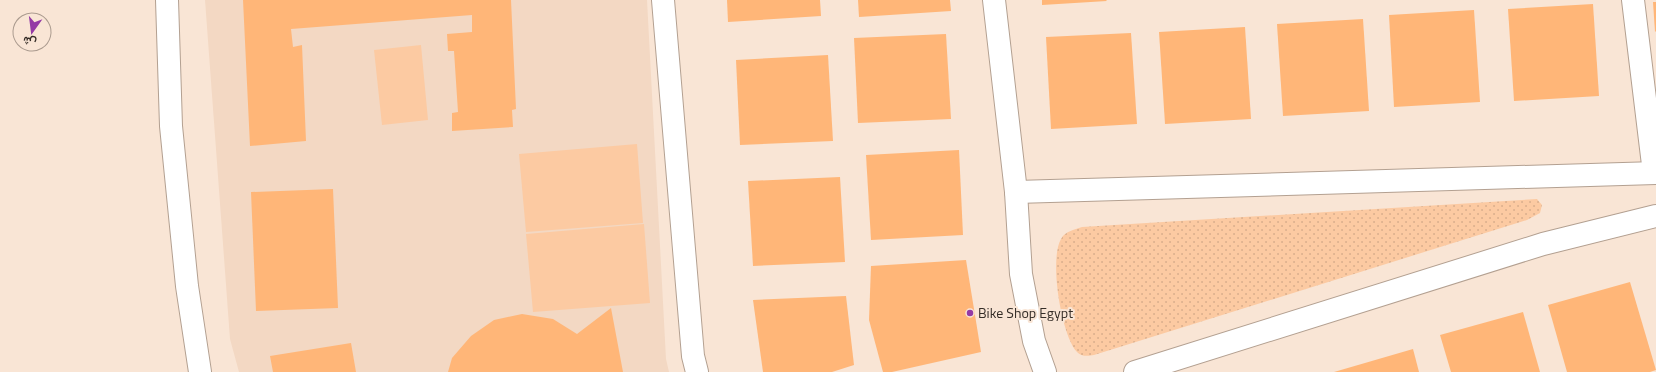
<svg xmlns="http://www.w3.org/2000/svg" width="1656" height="372" viewBox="0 0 1656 372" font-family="'Titillium Web',Vazirmatn,sans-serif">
  <defs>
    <pattern id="garden-dots" width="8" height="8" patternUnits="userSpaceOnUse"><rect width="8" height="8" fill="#fccaa2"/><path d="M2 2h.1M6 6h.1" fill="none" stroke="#d9ae8c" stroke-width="1.8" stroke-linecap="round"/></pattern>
  </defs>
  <rect width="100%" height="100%" fill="#f9e5d5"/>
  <!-- built -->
  <polygon fill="#f3d8c3" points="205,0 647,0 666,359 669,372 239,372 230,339"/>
  <!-- grass -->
  <g fill="#fccaa2">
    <polygon points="421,45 428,120 382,125 374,50"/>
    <polygon points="637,144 643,223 526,232 519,154"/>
    <polygon points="644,224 650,303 533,312 526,234"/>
  </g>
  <!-- garden -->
  <path fill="url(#garden-dots)" d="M1537 199 1542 205 1540 213 1527 220 1094 355C1089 356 1081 357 1077 352 1061 335 1049 259 1061 239 1065 231 1074 230 1082 227Z"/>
  <!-- building -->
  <g fill="#ffb678">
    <polygon points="243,0 511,0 516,109 512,110 513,127 452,131 452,113 458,112 454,51 448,51 447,34 472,32 472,15 291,29 293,47 302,45 306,141 250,146"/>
    <polygon points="727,0 820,0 821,16 728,22"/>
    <polygon points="858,0 950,0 951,11 859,17"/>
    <polygon points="1042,0 1106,0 1107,1 1042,5"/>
    <polygon points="1653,2 1656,2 1656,31 1655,32"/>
    <polygon points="1593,4 1599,96 1514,101 1508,9"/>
    <polygon points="1474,10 1480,102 1394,107 1389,15"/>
    <polygon points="1363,19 1369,111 1283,116 1277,24"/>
    <polygon points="1245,27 1251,119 1165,124 1159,32"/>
    <polygon points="1131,33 1137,124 1051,129 1046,37"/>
    <polygon points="946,34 951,119 858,123 854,38"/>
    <polygon points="828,55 833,141 740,145 736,60"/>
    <polygon points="959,150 963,235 871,240 866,155"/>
    <polygon points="840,177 845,262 753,266 748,181"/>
    <polygon points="333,189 338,308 256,311 251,192"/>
    <polygon points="966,260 981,352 892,372 883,372 869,320 871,266"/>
    <polygon points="1630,282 1656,370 1650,372 1567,372 1548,305"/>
    <polygon points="846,296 854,365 832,372 763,372 753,300"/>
    <polygon points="611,308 623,372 448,372 452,358 471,336 494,320 522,314 553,319 577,334"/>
    <polygon points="1523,312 1540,372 1451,372 1440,335"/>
    <polygon points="351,343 356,372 273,372 270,356"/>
    <polygon points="1413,349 1419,372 1334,372"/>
  </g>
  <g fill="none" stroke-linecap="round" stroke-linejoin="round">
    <defs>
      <g id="minor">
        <polyline points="167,0 171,126 187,286 200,372"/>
        <polyline points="663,0 693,356 697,372"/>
        <polyline points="994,0 1016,192 1021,274 1034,341 1045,372"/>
        <polyline points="1633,0 1654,173"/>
        <polyline points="1016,192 1656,173"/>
        <polyline points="1135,372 1543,244 1656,216"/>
      </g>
    </defs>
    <!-- minor casing -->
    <use href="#minor" stroke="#b3a091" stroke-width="24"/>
    <!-- minor -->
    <use href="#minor" stroke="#fff" stroke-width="22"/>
  </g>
  <!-- markers -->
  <circle fill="#943aa5" stroke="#f9e5d5" stroke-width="1.5" cx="970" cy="313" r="4"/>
  <g text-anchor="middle" stroke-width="4" stroke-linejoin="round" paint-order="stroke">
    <!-- poi labels -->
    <g font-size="14" fill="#352d27" stroke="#f9e5d5" text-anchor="start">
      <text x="978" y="318">Bike Shop Egypt</text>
    </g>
  </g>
  <!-- north arrow -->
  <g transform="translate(32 32) rotate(194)"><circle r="19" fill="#f9e5d5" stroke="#ab9b8f"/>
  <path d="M0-3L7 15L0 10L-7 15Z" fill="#943aa5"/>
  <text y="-6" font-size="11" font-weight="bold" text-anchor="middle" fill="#352d27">ش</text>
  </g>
</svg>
